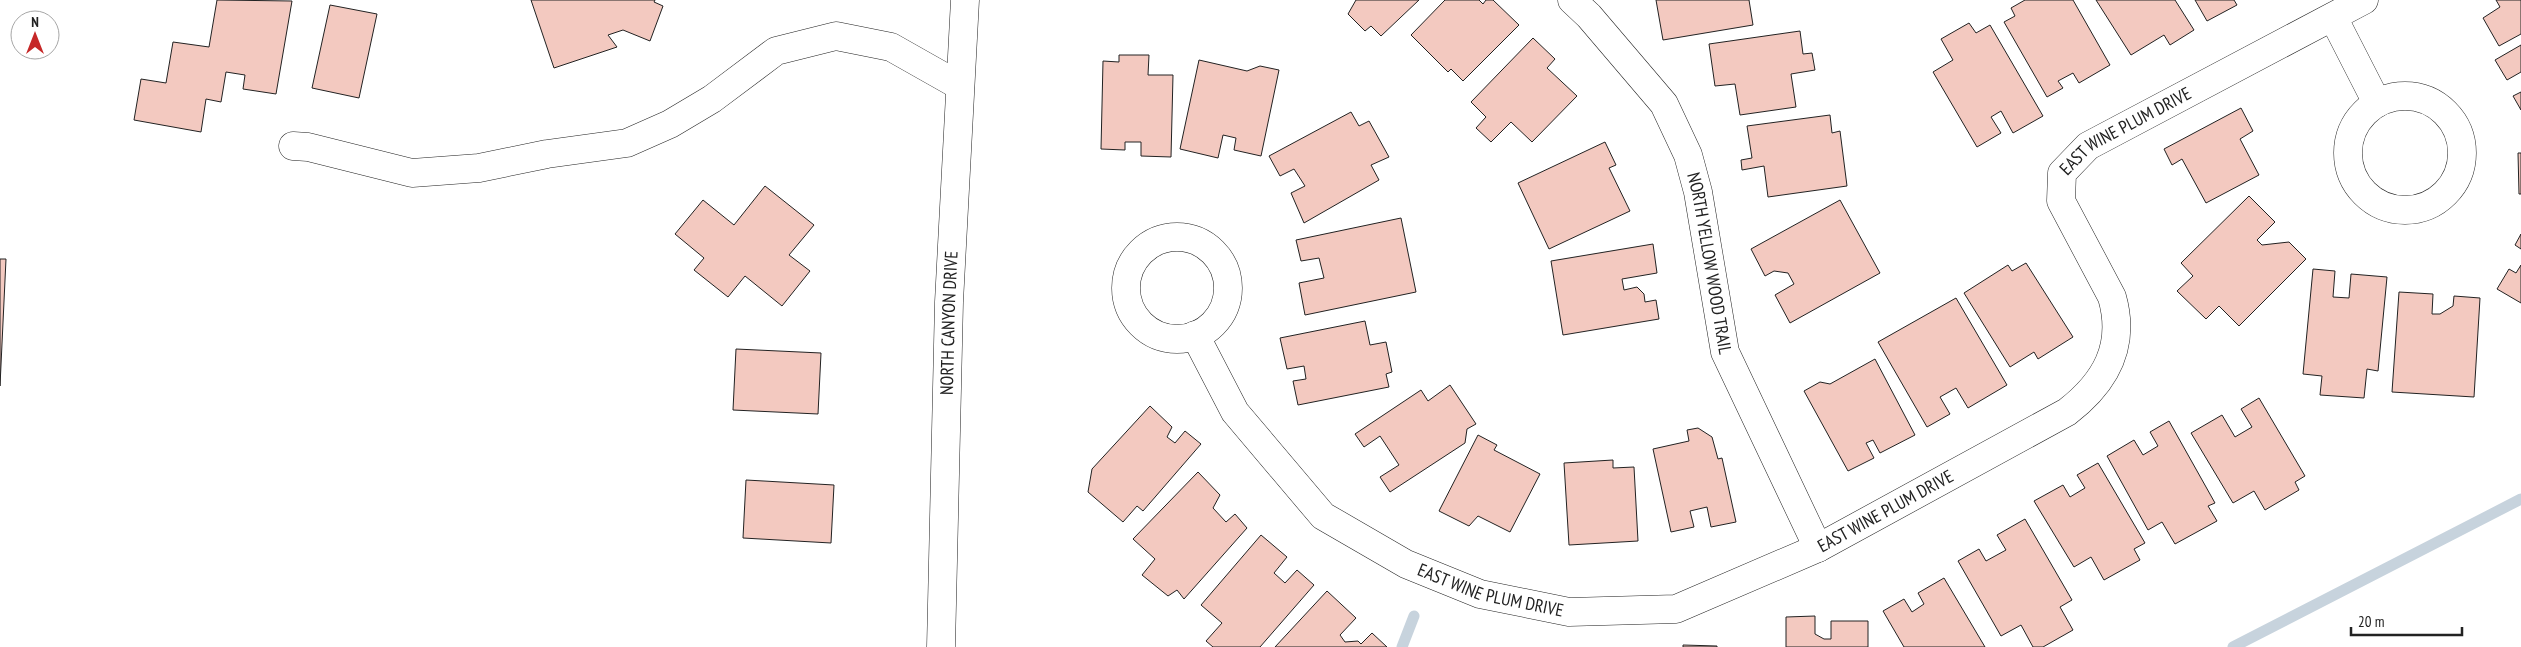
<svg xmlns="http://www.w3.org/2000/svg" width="2521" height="647" viewBox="0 0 2521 647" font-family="'PT Sans Narrow',sans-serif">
  <rect width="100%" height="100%" fill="#fff"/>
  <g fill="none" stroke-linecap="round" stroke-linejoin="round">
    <!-- stream -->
    <g stroke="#c7d3dd" stroke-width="11">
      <polyline points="1402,647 1414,616"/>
      <polyline points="2233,647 2521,499"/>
    </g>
  </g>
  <!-- building -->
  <g fill="#f3c9c0" stroke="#222">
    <polygon points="217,0 292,1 276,94 243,89 245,75 226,72 221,102 206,99 201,132 134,120 141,79 166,83 173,42 209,47"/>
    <polygon points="531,0 655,0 654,2 663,6 650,41 623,30 608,35 617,47 554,68"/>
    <polygon points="1356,0 1419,0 1381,36 1371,26 1365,31 1348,14"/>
    <polygon points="1445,0 1479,0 1483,4 1486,0 1493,0 1519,25 1463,81 1451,69 1448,72 1411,35"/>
    <polygon points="1656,0 1749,0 1753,25 1663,40"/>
    <polygon points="2025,0 2073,0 2110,65 2079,83 2073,73 2058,81 2063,88 2047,97 2004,22 2015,16 2011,8"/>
    <polygon points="2096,0 2175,0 2194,30 2170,45 2164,35 2131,55"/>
    <polygon points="2195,0 2234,0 2237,5 2207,21"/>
    <polygon points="2496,0 2521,0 2521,34 2499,46 2483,18 2500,7"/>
    <polygon points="330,5 377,14 359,98 312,88"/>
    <polygon points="1969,23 1976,33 1990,25 2043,116 2013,133 2001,111 1991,117 2001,133 1977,147 1933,72 1953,60 1941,39"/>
    <polygon points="1800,31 1803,54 1812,53 1815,70 1791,74 1796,107 1740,115 1735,84 1715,86 1709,44"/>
    <polygon points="1533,38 1555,59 1547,68 1577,96 1532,142 1511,122 1491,142 1476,128 1486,117 1471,102"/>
    <polygon points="2521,45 2521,72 2507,80 2495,60"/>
    <polygon points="1119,55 1149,55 1148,75 1173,75 1171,157 1141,156 1141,142 1125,142 1125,150 1101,149 1103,61 1119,62"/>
    <polygon points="1199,60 1247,71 1260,66 1279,70 1261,156 1234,150 1236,138 1223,135 1218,158 1180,149"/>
    <polygon points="2521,92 2521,110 2513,96"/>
    <polygon points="2241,108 2253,131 2240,139 2259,175 2206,203 2182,159 2172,165 2164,149"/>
    <polygon points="1351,112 1359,126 1369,121 1389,157 1371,165 1379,180 1304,223 1291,193 1305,186 1294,169 1280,176 1269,156"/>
    <polygon points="1830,115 1832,133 1840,131 1847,186 1768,197 1764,166 1742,170 1741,160 1752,158 1747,126"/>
    <polygon points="1605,142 1616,165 1609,168 1630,211 1549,249 1518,183"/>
    <polygon points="2518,153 2521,153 2521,194 2519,194"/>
    <polygon points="765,186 814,225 789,255 810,271 782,306 745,276 728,297 694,270 704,258 675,234 703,200 734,225"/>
    <polygon points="2249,196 2275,222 2257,240 2262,245 2289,242 2306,259 2239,326 2219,306 2206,319 2177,291 2193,276 2181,263"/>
    <polygon points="1840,200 1880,273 1790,323 1775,295 1794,284 1788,273 1774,271 1765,276 1751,249"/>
    <polygon points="1401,218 1416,292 1305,315 1299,283 1324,278 1319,258 1301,261 1296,240"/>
    <polygon points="2521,234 2521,249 2515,245"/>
    <polygon points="1653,244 1657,273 1622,279 1624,290 1637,287 1644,294 1645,302 1656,300 1659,319 1563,335 1551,261"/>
    <polygon points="0,259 6,259 0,386"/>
    <polygon points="2026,263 2073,337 2038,359 2034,352 2010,367 1964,293 2008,265 2012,271"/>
    <polygon points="2521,265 2521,303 2497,289 2509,269 2516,273"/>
    <polygon points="2313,269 2335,271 2333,297 2349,298 2351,274 2387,277 2378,371 2367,369 2364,398 2320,395 2322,376 2303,374"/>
    <polygon points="2399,292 2433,294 2432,314 2440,314 2453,306 2454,296 2480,298 2474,397 2392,392"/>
    <polygon points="1956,298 2007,385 1968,408 1956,388 1940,397 1950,414 1927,427 1878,342"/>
    <polygon points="1365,321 1370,345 1386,342 1392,372 1386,374 1389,387 1298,405 1293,381 1306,379 1304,366 1287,369 1280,338"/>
    <polygon points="736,349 821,353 818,414 733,410"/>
    <polygon points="1875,359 1915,435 1880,453 1873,440 1866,443 1874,458 1848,471 1804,391 1820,382 1830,384"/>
    <polygon points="1450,385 1476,424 1467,429 1465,443 1390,492 1380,477 1399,465 1380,436 1364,447 1355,434 1421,390 1428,401"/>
    <polygon points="2259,398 2305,476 2295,482 2299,490 2265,510 2254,491 2233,503 2191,433 2222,415 2235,437 2252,427 2241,409"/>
    <polygon points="1150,406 1172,427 1167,437 1175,443 1185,431 1201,444 1143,511 1137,506 1123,522 1088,492 1092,469"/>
    <polygon points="2169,421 2215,503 2208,506 2217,521 2175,544 2162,522 2148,530 2107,456 2134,440 2143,455 2158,446 2150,432"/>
    <polygon points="1698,428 1712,437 1718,459 1722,458 1736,522 1711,527 1707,507 1690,511 1694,527 1671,532 1653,449 1689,441 1687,430"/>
    <polygon points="1478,435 1497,445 1494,450 1540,474 1510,532 1478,516 1469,526 1439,511"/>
    <polygon points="1613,460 1613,468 1634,467 1638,541 1569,545 1564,463"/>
    <polygon points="2098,463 2145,543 2134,549 2140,560 2104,580 2091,557 2074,567 2034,501 2063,485 2070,497 2085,488 2077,475"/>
    <polygon points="1198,472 1220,495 1213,508 1226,522 1235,514 1247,528 1184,599 1177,590 1168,596 1142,575 1155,559 1133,539"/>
    <polygon points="746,480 834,485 831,543 743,538"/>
    <polygon points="2025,519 2072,600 2060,607 2073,630 2043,647 2033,647 2021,625 2001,636 1958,561 1979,549 1986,561 2006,550 1997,535"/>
    <polygon points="1261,535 1287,557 1274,573 1285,583 1297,570 1314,585 1260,647 1213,647 1206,641 1222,623 1201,605"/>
    <polygon points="1944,578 1985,647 1904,647 1883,611 1904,599 1912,612 1924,604 1918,593"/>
    <polygon points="1327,591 1356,618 1340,635 1345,642 1358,641 1361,644 1372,633 1387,647 1275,647"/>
    <polygon points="1815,616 1815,634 1824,639 1831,639 1831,621 1868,621 1868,647 1786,647 1786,617"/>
    <polygon points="1683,645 1717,646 1717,647 1683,647"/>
  </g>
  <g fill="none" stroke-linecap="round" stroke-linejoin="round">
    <defs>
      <g id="minor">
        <path id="s1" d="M1572 0 1589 16 1664 104 1688 155 1698 192 1725 352 1818 548"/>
        <polyline points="2333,17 2377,103"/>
        <circle cx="2405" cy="153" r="57"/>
        <polyline points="293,146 308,147 412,173 479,168 547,154 627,143 670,124 712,99 776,51 836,36 891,47 960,86"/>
        <circle cx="1177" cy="288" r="51"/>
        <path id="s2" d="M1195 335 1235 412 1323 516 1406 564 1480 594 1569 612 1676 609 1818 548 2067 412C2106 382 2126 346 2112 297L2061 201 2062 173 2088 146 2364 0"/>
        <path id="s3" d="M941 647 949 302 965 0"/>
      </g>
    </defs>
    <!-- minor casing -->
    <use href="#minor" stroke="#222" stroke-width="29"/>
    <!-- minor -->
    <use href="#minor" stroke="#fff" stroke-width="28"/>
  </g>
  <g text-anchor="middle" stroke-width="4" stroke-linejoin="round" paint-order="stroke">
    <!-- street labels -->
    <g font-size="18" fill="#222" stroke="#fff">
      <text dy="6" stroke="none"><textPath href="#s2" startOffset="1381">EAST WINE PLUM DRIVE</textPath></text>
      <text dy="6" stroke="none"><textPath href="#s1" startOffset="306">NORTH YELLOW WOOD TRAIL</textPath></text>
      <text dy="6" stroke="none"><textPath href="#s3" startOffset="324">NORTH CANYON DRIVE</textPath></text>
      <text dy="6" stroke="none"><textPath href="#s2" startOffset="828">EAST WINE PLUM DRIVE</textPath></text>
      <text dy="6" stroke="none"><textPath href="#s2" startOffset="408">EAST WINE PLUM DRIVE</textPath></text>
    </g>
  </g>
  <!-- north arrow -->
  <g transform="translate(35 35)"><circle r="24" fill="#ffffff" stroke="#a7a7a7"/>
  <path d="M0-4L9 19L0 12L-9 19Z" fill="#c62828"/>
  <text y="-8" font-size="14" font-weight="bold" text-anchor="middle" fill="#222222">N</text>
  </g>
  <!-- scale -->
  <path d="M2351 627v8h111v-8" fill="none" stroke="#222222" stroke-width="2.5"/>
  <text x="2358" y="627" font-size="15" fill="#222222" stroke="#ffffff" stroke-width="4" paint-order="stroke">20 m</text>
</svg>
